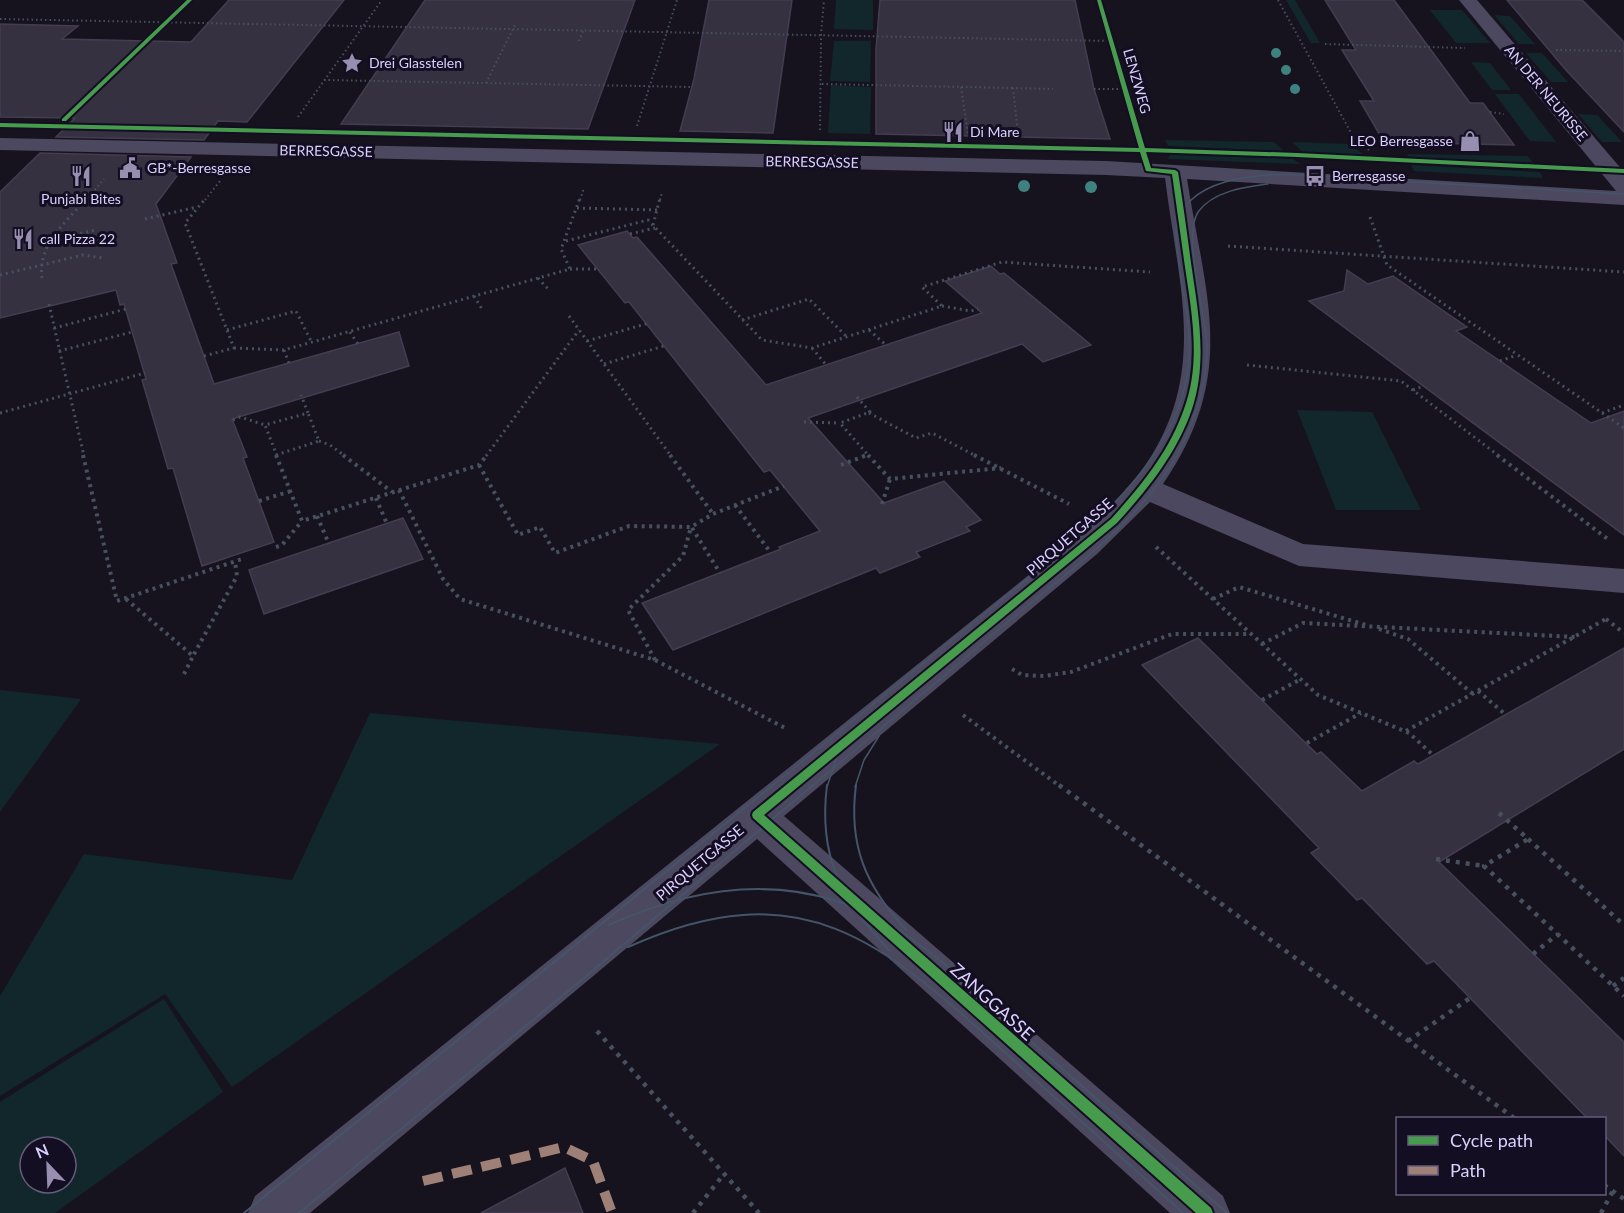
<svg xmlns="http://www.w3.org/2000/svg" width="1624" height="1213" viewBox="0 0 1624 1213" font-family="Lato,sans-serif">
  <rect width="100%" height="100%" fill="#16131e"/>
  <!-- green -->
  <g fill="#12272b" fill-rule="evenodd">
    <polygon points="836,0 873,0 873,30 834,29"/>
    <polygon points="1286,0 1295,0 1320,43 1311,43"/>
    <polygon points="1430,10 1462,10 1490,43 1456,43"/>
    <polygon points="1494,15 1510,16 1535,44 1519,44"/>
    <polygon points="834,41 871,41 870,82 830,81"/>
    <polygon points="1526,53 1542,53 1568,82 1551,82"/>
    <polygon points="1471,62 1490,63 1511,90 1492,90"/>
    <polygon points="831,85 871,87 870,134 828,133"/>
    <polygon points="1495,94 1519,94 1556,142 1530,141"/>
    <polygon points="1578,114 1597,115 1622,142 1602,142"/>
    <polygon points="1165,140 1274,142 1284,151 1168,146"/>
    <polygon points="1292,142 1349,144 1364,155 1303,152"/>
    <polygon points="1170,154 1293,159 1300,164 1168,159"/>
    <polygon points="1407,154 1528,156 1534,164 1409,158"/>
    <polygon points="1411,165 1540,172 1543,178 1414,171"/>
    <polygon points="1297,410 1372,412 1421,510 1336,510"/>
    <polygon points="0,690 81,699 0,812"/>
    <polygon points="370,713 720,744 232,1087 165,994 0,1096 0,996 84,854 292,880"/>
    <path d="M164 999 223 1092 55 1213H0V1102ZM30 1147H66V1183H30Z"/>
  </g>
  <!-- building -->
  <g fill="#363141" stroke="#443d52" stroke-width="1.5">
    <polygon points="229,0 344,0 247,122 218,121 204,140 56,137 75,118 0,117 0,24 78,26 62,39 191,42"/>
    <polygon points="425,0 635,0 588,129 341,124"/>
    <polygon points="709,0 792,0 773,133 680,131 694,79"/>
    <polygon points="880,0 1075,0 1094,89 1110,139 876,134 876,49"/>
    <polygon points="1325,0 1394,0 1470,103 1483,103 1514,145 1384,142 1360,101 1374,101 1342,50 1356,50"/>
    <polygon points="1507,0 1582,0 1624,42 1624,132 1565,69"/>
    <polygon points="40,153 191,157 156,204 177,263 171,264 214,384 399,332 409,366 232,419 247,457 243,458 274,542 202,566 173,468 168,469 142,380 146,379 124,304 120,305 116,290 0,318 0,192"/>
    <polygon points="627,231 633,238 637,237 766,385 982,313 945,281 991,266 1000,274 1004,273 1091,345 1043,362 1022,344 808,418 884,503 944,481 981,520 966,527 970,531 916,552 920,557 880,573 876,568 673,650 642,603 781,549 779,547 820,531 770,470 764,472 629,302 625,303 578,245"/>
    <polygon points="1347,270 1368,284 1393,276 1467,327 1456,331 1591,423 1624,411 1624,535 1309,301 1344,291"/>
    <polygon points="403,518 423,559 264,614 249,570"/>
    <polygon points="1198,638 1317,754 1321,752 1362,791 1414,761 1418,764 1624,648 1624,749 1439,862 1624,1042 1624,1156 1605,1136 1605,1119 1588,1119 1434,961 1427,964 1362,898 1357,900 1311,853 1319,848 1142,665"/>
    <polygon points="565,1168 583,1213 481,1213"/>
  </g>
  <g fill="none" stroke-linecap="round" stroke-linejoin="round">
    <!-- path-far3 -->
    <g stroke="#47505f" stroke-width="2" stroke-dasharray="1.5 3" stroke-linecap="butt">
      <polyline points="1278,0 1355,140 1369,150"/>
      <polyline points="0,19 1111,41"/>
      <polyline points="579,41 583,31"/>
      <polyline points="1325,44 1465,48"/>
      <polyline points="1556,50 1624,51"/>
      <polyline points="324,80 691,87"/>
      <polyline points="486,83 516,23"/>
      <polyline points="822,84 1013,88"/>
      <polyline points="961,87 968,134"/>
      <polyline points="1094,89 1126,89"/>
      <polyline points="1490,112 1504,114"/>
      <polyline points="298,117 382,0"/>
      <polyline points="637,126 677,0"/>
      <polyline points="820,130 821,35 824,0"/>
      <polyline points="1018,134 1013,88 1053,89"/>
      <polyline points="86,200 104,179"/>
      <polyline points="205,200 220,181"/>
      <polyline points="580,200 584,188"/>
      <polyline points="660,200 662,192"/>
    </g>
    <!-- path-far2 -->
    <g stroke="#47505f" stroke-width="3" stroke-dasharray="2 4" stroke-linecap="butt">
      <polyline points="577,208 657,210"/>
      <polyline points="1370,217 1387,265 1624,428"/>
      <polyline points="145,219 197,207"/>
      <polyline points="653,225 660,198"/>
      <polyline points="630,234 655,228"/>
      <polyline points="51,240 96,230"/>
      <polyline points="566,241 648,220 762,340 812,348 942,306 922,287 1002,262 1150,272"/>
      <polyline points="1228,246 1624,272"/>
      <polyline points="570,269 597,269"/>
      <polyline points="0,275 83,255 103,258"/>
      <path d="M42 278C37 245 67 221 87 198"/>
      <polyline points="538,278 549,290"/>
      <polyline points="474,296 482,309"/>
      <polyline points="49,304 84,456"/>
      <polyline points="942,306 971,311 978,309"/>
      <polyline points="569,316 671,456"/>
      <polyline points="742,320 809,299 847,337"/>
      <polyline points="54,328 126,309"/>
      <polyline points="227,330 296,311 312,343"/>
      <polyline points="869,330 887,346"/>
      <polyline points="350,332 358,344"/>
      <polyline points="587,341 649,323"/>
      <polyline points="234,348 284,350 570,269 561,249 580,198"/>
      <polyline points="812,348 827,366"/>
      <polyline points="284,350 289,363"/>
      <polyline points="59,351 132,332"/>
      <polyline points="204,356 234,348 185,223 206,198"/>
      <polyline points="1500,361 1517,355"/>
      <polyline points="604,364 667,345"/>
      <polyline points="1247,365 1401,381 1499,456"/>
      <polyline points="1413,390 1423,386"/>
      <polyline points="857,397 870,412 840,423 869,456"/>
      <polyline points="0,413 145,373"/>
      <polyline points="869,413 916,438 932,433 976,456"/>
      <polyline points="1602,413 1624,405"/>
      <polyline points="233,420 240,417 265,425"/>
      <polyline points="804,422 840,423"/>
      <polyline points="319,441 330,445 345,456"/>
      <polyline points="276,455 319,441 308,413"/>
      <polyline points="277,456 265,425 308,413 301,395"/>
      <polyline points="486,456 579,330"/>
      <polyline points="863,456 868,454"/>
    </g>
    <!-- path-far1 -->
    <g stroke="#47505f" stroke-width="4" stroke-dasharray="3 4.5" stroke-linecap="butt">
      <polyline points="83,455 117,601 245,558"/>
      <polyline points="276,455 302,521 479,465 487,455"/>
      <polyline points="343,455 392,492"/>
      <polyline points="670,455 713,514"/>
      <polyline points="868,455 890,479 1001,468"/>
      <polyline points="974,455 1069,504"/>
      <polyline points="1497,455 1609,540"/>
      <polyline points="479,465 518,535 540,527 555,553 629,526 691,527 713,514 784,486"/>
      <polyline points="841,465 867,455"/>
      <polyline points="399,490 443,579 460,599 655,660 785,728"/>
      <polyline points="376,498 387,524"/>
      <polyline points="259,501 291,491"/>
      <polyline points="882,504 890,479"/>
      <polyline points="735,505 771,553"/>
      <polyline points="317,516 329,544"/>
      <polyline points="692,528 720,573"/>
      <polyline points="276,547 282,545 302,521"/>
      <polyline points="1156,547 1318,695 1409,733 1433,755"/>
      <polyline points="126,599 193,656 237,576 235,562"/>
      <polyline points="1213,599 1239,587 1366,625"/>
      <polyline points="1606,619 1624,633"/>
      <polyline points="1379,629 1408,639 1473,694"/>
      <polyline points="1262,644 1303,623 1576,637"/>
      <polyline points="655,660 628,610 683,556 691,527"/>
      <polyline points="1012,669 1022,675 1044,676 1071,672 1172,634 1251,634"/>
      <polyline points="184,674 193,656"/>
      <polyline points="1478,691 1506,715"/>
      <polyline points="1262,700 1301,679"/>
      <polyline points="963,715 1061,787"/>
      <polyline points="1406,731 1606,619"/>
      <polyline points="1307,743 1361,713"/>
    </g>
    <!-- path -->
    <g stroke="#47505f" stroke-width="4.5" stroke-dasharray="4 6" stroke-linecap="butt">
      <polyline points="1059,785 1514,1118"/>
      <polyline points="1499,813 1528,839 1484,866 1624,996"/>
      <polyline points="1528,839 1624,925"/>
      <polyline points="1436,859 1484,866"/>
      <polyline points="1533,954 1558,934"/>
      <polyline points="1613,986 1624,978"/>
      <polyline points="597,1031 759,1213"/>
      <polyline points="1408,1041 1470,998"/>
      <polyline points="1604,1185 1624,1199"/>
      <polyline points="693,1213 724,1174"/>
      <polyline points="1601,1213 1613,1191"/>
    </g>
    <!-- minor -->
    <path fill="#4c485f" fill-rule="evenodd" d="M1459 0H1477L1624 172V205L1187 179C1206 299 1238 374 1163 484L1303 544 1624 569V593L1299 566 1150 502 1097 554 784 816 1223 1196 1230 1213H1170L757 839 310 1213H248L255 1196 1075 538C1095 520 1117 503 1134 481 1212 381 1179 291 1165 178L1106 175 0 150V138L1106 161 1616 191Z"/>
    <!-- tram-far1 -->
    <g stroke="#455569" stroke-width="1.5">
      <path d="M771 787 1073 542C1134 489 1196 421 1189 334 1187 299 1176 264 1176 229 1180 203 1201 189 1225 182 1274 168 1329 177 1379 180 1461 185 1542 189 1624 194"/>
      <path d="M811 787C878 731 944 676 1010 620 1073 568 1150 515 1185 439 1198 410 1207 378 1207 347 1206 314 1182 238 1198 212 1213 191 1245 187 1268 184"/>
      <polyline points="827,787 838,753 856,725"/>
      <polyline points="855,787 864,760 879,736"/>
    </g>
    <!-- tram -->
    <g stroke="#455569" stroke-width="2">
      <path d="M827 785C818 857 841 899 889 950"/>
      <path d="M856 785C848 846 866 886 906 930"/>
      <path d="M609 925C706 881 806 871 900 931 949 963 991 1006 1035 1045 1099 1101 1163 1157 1227 1213"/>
      <path d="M628 947C803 868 884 943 1010 1057 1068 1109 1125 1161 1183 1213"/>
      <polyline points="573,987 813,785"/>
      <polyline points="244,1213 773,785"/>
      <polyline points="299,1213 579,982"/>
    </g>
    <!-- quiet -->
    <polyline stroke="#9e8076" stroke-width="10" stroke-dasharray="20 10" stroke-linecap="butt" points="423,1181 564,1147 593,1161 612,1213"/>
    <defs>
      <g id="cycleway">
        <polygon points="187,0 192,0 66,121 62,121 62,119"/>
        <path d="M1097 0H1101L1145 148 1297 153 1624 169V173L1297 157 1146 152 1151 168 1175 170 1178 172C1183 202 1187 233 1191 263 1198 311 1208 361 1192 409 1177 453 1148 489 1117 523L764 815 1211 1208 1213 1213H1196L753 818 752 815 753 812 1111 519C1141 486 1169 452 1184 409 1202 361 1191 309 1184 260 1180 231 1176 202 1172 174L1146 171 1140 152 0 127V123L1139 148Z"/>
      </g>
    </defs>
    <!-- cycleway casing -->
    <use href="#cycleway" stroke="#140e23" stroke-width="4"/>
    <!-- cycleway -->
    <use href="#cycleway" fill="#469c4c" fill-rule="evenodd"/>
  </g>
  <!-- trees -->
  <g fill="#3e827f">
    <circle cx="1276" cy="53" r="5"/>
    <circle cx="1286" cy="70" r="5"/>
    <circle cx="1295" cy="89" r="5"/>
    <circle cx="1024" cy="186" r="6"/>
    <circle cx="1091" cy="187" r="6"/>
  </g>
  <!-- icons -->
  <defs>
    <symbol id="sight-bare" viewBox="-9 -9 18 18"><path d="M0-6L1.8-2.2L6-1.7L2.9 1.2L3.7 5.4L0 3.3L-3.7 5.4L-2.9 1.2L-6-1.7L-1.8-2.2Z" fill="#978eb0" stroke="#140e23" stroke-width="2.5" paint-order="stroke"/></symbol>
    <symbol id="restaurant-bare" viewBox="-9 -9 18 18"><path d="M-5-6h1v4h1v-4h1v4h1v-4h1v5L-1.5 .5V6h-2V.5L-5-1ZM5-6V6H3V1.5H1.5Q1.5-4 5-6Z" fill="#978eb0" stroke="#140e23" stroke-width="2.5" paint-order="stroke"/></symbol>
    <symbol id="shop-bare" viewBox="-9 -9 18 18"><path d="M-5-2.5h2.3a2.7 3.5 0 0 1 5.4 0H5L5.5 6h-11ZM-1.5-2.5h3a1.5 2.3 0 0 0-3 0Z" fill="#978eb0" stroke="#140e23" stroke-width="2.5" paint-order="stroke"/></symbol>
    <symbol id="civic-bare" viewBox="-9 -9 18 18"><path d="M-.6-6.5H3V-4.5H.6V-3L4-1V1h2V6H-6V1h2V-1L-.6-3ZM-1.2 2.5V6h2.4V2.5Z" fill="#978eb0" stroke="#140e23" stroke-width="2.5" paint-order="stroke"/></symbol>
    <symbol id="bus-bare" viewBox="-9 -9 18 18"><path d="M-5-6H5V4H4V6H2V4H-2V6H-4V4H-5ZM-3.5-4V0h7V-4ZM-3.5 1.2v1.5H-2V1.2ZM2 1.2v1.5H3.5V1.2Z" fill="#978eb0" stroke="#140e23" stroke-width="2.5" paint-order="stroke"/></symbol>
  </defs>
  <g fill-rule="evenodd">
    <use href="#sight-bare" x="337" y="48" width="30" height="30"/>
    <use href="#restaurant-bare" x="938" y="117" width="30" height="30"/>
    <use href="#shop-bare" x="1455" y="126" width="30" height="30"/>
    <use href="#civic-bare" x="115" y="153" width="30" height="30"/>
    <use href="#restaurant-bare" x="66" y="161" width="30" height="30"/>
    <use href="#bus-bare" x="1300" y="161" width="30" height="30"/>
    <use href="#restaurant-bare" x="8" y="224" width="30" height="30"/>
  </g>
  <g text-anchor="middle" stroke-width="6" stroke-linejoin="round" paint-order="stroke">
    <!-- far-poi labels -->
    <g font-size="14" fill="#dcd1fe" stroke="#140e23" text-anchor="start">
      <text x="369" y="68">Drei Glasstelen</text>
      <text x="970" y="137">Di Mare</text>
      <text x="1453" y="146" text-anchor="end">LEO Berresgasse</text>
      <text x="147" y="173">GB*-Berresgasse</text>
      <text x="1332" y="181">Berresgasse</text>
      <text x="81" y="204" text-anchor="middle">Punjabi Bites</text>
      <text x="40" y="244">call Pizza 22</text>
    </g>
    <!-- far-street labels -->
    <g font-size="14" fill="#dcd1fe" stroke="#140e23">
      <text transform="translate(1137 81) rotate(74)" y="5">LENZWEG</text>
      <text transform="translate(1546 93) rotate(50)" y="5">AN DER NEURISSE</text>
      <text transform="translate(326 151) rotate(1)" y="5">BERRESGASSE</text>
      <text transform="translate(812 162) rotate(1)" y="5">BERRESGASSE</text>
    </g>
    <!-- street labels -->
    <g font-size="15" fill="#dcd1fe" stroke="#140e23">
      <text transform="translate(1070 537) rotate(-41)" y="5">PIRQUETGASSE</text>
      <text transform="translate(700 863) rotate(-40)" y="5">PIRQUETGASSE</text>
    </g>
    <!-- near-street labels -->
    <g font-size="18" fill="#dcd1fe" stroke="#140e23">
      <text transform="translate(992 1002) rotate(42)" y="6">ZANGGASSE</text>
    </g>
  </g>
  <!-- legend -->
  <rect x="1396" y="1117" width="210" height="78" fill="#140e23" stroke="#645c7b" stroke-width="1.5"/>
  <rect x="1408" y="1136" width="30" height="9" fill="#469c4c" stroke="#645c7b" stroke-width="1.5"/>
  <text x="1450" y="1147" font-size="18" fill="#dcd1fe">Cycle path</text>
  <rect x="1408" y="1166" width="30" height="9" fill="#9e8076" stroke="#645c7b" stroke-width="1.5"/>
  <text x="1450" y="1177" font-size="18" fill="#dcd1fe">Path</text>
  <!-- north arrow -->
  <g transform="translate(48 1165) rotate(337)"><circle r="28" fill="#140e23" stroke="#645c7b" stroke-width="1.5"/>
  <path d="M0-4.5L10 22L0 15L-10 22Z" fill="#978eb0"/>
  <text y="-9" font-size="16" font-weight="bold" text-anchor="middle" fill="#dcd1fe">N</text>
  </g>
</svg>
